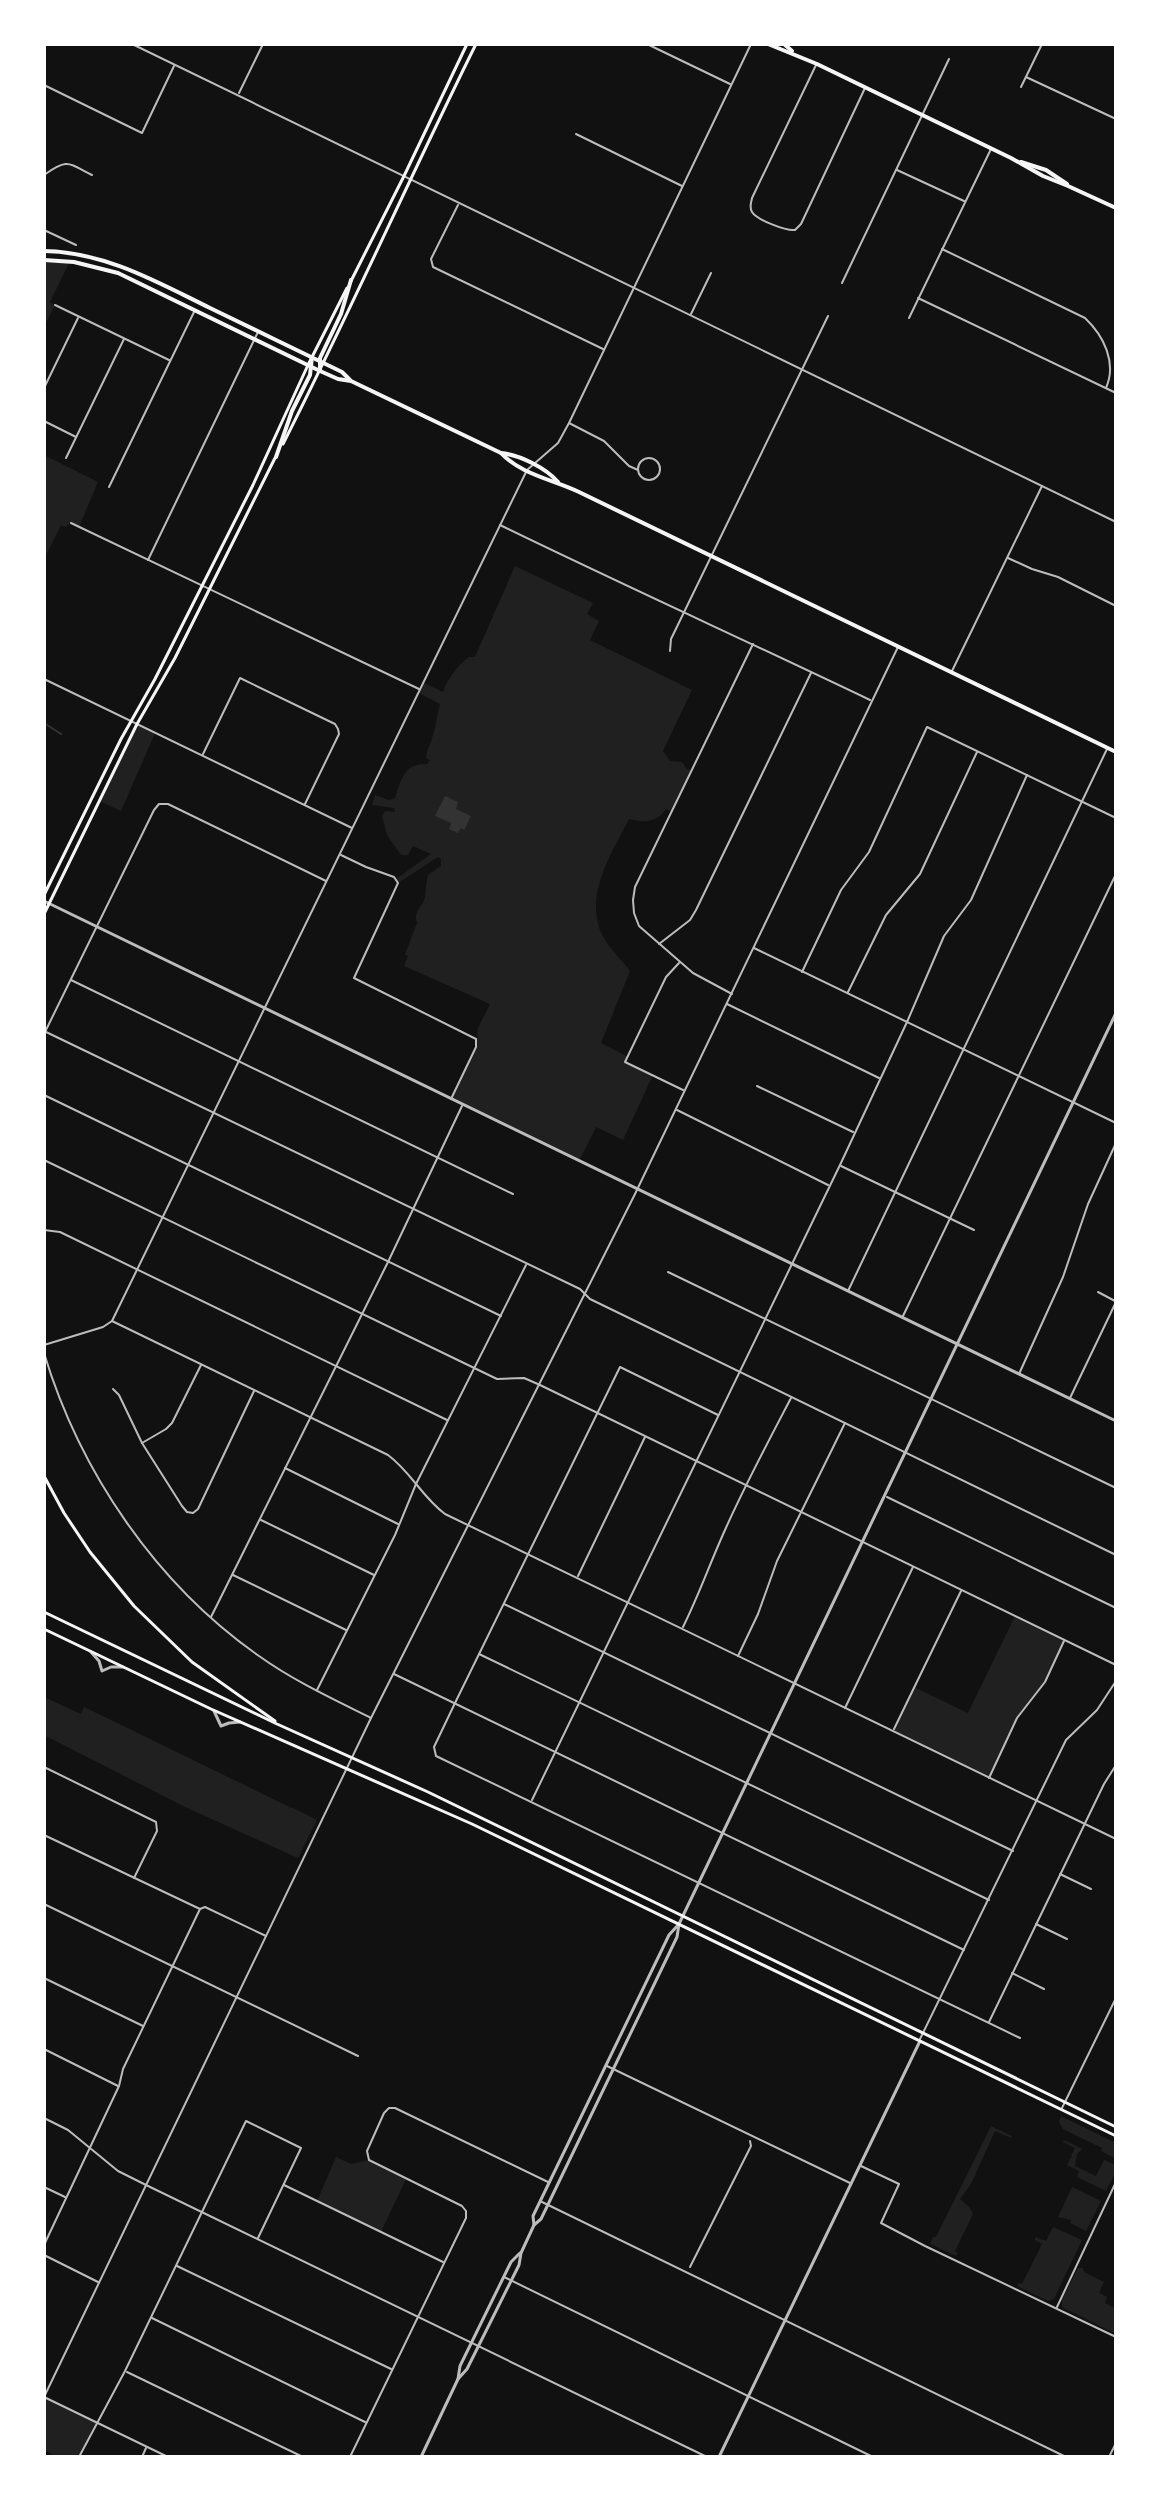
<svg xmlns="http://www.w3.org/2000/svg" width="1160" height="2501" viewBox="0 0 1160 2501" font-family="'Noto Sans',sans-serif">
  <rect width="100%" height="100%" fill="#111"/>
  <!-- green -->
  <g fill="#202020">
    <polygon points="44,260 70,261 50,302 55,305 44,326"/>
    <polygon points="44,455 98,482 79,527 71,523 65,527 61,525 44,559"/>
    <path d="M515 566 593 603 587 614 599 621 590 640 692 690 663 751 670 761 682 762 686 768 691 771 672 812 666 809C658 822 644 823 629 819 612 853 586 891 600 930 605 944 621 959 630 971L601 1043 628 1057 626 1062 653 1075 623 1140 596 1127 579 1161 451 1099 476 1047 478 1028 490 1004 404 966 408 956 405 954 417 923C413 910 422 909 425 897 426 889 426 882 428 875L441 866V859L438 857 398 883 396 879 431 854 413 846 408 855H401L387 835 382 816 385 811 395 812 394 808 372 805 375 795 389 800 395 798C401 780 404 763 427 764L430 760 426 758C427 749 430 746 432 738 436 728 437 715 440 704L419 693 424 683 443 692C448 678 457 666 469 657H475Z"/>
    <polygon points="137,724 155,733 121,811 99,801"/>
    <polygon points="1015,1616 1065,1640 1045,1682 1017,1718 989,1778 893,1731 914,1687 968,1713"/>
    <path d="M44 1697 81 1714 84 1707C153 1740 223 1775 290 1807L289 1809 291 1807 317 1820 298 1858 185 1807 44 1735Z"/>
    <polygon points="1061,2116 1116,2143 1116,2159 1101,2151 1102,2148 1063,2129 1059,2122"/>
    <polygon points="991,2126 1012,2136 1011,2138 995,2131 971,2184 960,2199 970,2208 973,2214 955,2251 958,2253 956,2256 930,2244 933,2237 936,2237"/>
    <polygon points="1064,2140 1082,2149 1077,2154 1075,2166 1096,2176 1104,2160 1116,2165 1116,2171 1106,2191 1077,2177 1079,2171 1067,2165 1071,2157 1073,2158 1071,2156 1075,2148 1063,2142"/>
    <polygon points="336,2157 351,2164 369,2160 406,2179 381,2232 317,2201"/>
    <polygon points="1072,2187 1101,2201 1086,2231 1070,2223 1071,2220 1058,2217"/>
    <polygon points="1053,2227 1082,2240 1054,2299 1048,2301 1017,2286 1018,2283 1022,2284 1042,2244 1035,2240 1035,2237 1046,2241"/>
    <polygon points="1078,2268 1083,2268 1084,2272 1104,2282 1099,2293 1107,2297 1105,2303 1116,2309 1116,2334 1062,2307 1062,2300"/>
    <polygon points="44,2397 96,2422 79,2457 58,2457 44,2450"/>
  </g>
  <!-- water -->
  <polygon fill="#333" points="445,796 458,802 456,809 471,816 464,830 461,828 458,833 449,829 451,823 435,816"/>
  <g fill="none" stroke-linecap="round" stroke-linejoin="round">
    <!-- stream -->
    <polyline stroke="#333" stroke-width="2" points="44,723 61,734"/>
    <!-- pedestrian -->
    <polyline stroke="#bcbcbc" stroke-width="2" points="690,2267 751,2146 750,2141"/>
    <!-- minor -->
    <g stroke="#bcbcbc" stroke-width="2">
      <polyline points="132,44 1116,522"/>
      <polyline points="647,44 730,84"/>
      <polyline points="1111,44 1116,46"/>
      <path d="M816 65 752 198C751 204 749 207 752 212 757 220 786 231 795 230L801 224 865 88"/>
      <polyline points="44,70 45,68"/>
      <polyline points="1026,77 1116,119"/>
      <polyline points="44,85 142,133 174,66"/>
      <polyline points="1021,87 1042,44"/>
      <polyline points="239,93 263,44"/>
      <polyline points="576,134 682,186"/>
      <polyline points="897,170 964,201"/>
      <path d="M44 175C68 158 68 163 92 175"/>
      <polyline points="458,205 431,259 433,267 603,349"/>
      <polyline points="44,230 76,245"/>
      <path d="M942 249 1085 318C1104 336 1117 363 1106 388"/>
      <polyline points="842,283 949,59"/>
      <polyline points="918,298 1116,393"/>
      <polyline points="55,305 169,360"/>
      <polyline points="691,314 711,273"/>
      <polyline points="909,318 991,149"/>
      <polyline points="44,388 78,318"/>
      <polyline points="44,421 76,437"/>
      <polyline points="569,423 604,441 629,466 638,470"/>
      <polyline points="66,458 124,339"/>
      <circle cx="649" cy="469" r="11"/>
      <polyline points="109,487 195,310"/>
      <polyline points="71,523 419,689"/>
      <path d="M500 525C623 585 747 641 870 700"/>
      <polyline points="1008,558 1032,569 1058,577 1116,606"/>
      <polyline points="148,560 258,332"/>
      <polyline points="670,651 671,639 828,316"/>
      <polyline points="952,671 1042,486"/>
      <polyline points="44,679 352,828"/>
      <polyline points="203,754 240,678 335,724 338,729 339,734 305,804"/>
      <polyline points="341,855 366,867 394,877 398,883 354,978 476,1039 476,1047 451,1099"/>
      <polyline points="659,944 690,920 696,910 811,673"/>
      <polyline points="754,948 1116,1123"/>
      <polyline points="679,963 666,977 625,1062 683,1090"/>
      <polyline points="802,972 841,890 869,852 927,727 1116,818"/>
      <polyline points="71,980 513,1194"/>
      <polyline points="848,992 886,915 920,874 977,752"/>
      <polyline points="732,994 693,973 639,926 634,913 633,900 635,887 753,644"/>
      <polyline points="727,1004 879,1078"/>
      <polyline points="44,1031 580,1289 590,1299 1116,1555"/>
      <polyline points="44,1034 154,810 159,804 168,804 326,881"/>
      <polyline points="757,1086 853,1132"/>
      <polyline points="44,1095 501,1316"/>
      <polyline points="677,1110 828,1185"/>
      <polyline points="44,1160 497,1379 524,1378 540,1385 1116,1665"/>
      <polyline points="841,1166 974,1230"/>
      <polyline points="44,1230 60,1232 447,1420"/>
      <polyline points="668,1272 1116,1488"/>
      <polyline points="848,1291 1107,749"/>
      <polyline points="1098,1292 1115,1301"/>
      <polyline points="903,1316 1116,874"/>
      <polyline points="112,1321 527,470 558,443 569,423 751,44"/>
      <path d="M44 1345 103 1327 112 1321 388 1455C411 1472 422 1497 445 1514L1116 1839"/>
      <path d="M44 1353C80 1472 156 1584 259 1656 294 1681 333 1699 371 1718"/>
      <polyline points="1019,1374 1063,1277 1088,1204 1116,1143"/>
      <polyline points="113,1389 119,1395 142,1443 182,1506 187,1512 193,1513 198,1509 254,1391"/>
      <polyline points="1070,1398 1116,1302"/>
      <polyline points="718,1415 620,1367 455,1703 434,1747 436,1756 1020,2038"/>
      <polyline points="142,1443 166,1429 172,1423 201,1365"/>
      <polyline points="285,1468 398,1524"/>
      <polyline points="887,1497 1116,1608"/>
      <polyline points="261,1520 374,1575"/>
      <polyline points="233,1575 346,1630"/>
      <polyline points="578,1576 645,1437"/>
      <polyline points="504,1604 1013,1851"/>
      <polyline points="211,1617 388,1262 462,1106"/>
      <path d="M683 1627C699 1595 710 1563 725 1530 745 1485 768 1442 791 1398"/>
      <polyline points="479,1654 989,1900"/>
      <polyline points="738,1656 758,1614 777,1561 845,1423"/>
      <polyline points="394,1674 964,1950"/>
      <polyline points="317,1690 395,1535 416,1484 526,1265"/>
      <polyline points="845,1708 913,1567"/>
      <polyline points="894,1729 961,1591"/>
      <polyline points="44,1767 156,1822 157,1831 134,1878"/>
      <polyline points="989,1778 1017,1718 1045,1682 1064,1641"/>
      <polyline points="532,1800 840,1165 907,1022 944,936 971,900 1027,775"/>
      <polyline points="44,1835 200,1909 205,1907 266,1936"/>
      <polyline points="1060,1874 1091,1889"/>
      <polyline points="44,1904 358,2056"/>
      <polyline points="1036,1924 1067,1939"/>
      <polyline points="1012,1973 1044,1989"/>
      <polyline points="44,1978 143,2026"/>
      <polyline points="989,2022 1104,1784 1116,1765"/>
      <polyline points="920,2039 1066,1740 1097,1710 1116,1681"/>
      <polyline points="44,2049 118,2086"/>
      <polyline points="607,2066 850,2183"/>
      <polyline points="1062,2108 1116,1998"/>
      <polyline points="44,2118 68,2130 118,2171 146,2185 707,2457"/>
      <polyline points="861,2166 899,2184 881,2223 925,2246 1116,2337"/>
      <polyline points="284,2185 443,2262"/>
      <polyline points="44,2187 65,2197"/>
      <polyline points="542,2202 1066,2457"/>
      <polyline points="44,2245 119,2086 123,2069 200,1909"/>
      <polyline points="44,2255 98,2282"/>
      <polyline points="177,2266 391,2369"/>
      <polyline points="504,2277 873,2457"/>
      <polyline points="1057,2307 1116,2182"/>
      <polyline points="152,2318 365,2422"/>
      <polyline points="127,2372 303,2457"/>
      <polyline points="79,2457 125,2371 246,2121 301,2148 258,2238"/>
      <polyline points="142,2457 146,2448"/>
      <polyline points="168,2457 44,2397 371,1718 635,1194 898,647"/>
      <polyline points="350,2457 466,2218 466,2211 462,2206 369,2160 367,2151 384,2113 389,2108 395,2108 548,2182"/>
      <polyline points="1109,2457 1116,2443"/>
    </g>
    <!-- tertiary -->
    <g stroke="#bcbcbc" stroke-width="3">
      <polyline points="44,901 1116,1421"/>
      <polyline points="91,1652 99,1661 102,1671 111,1667 123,1667"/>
      <polyline points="214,1711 221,1726 229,1723 240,1722"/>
      <polyline points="534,2225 541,2219 677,1937 679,1924 1116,1013"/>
      <polyline points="458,2379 467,2369 519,2265 521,2253 534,2225 533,2216 669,1935 679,1924"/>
      <polyline points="421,2457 458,2379 460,2366 511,2262 520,2253"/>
      <polyline points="719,2457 920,2041"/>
    </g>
    <!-- secondary -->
    <g stroke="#f5f5f5" stroke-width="3">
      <polyline points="351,281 404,176 467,44"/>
      <path d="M283 444C350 312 410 177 476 44"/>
      <polyline points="44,895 121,739 155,679 253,485 308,365 347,288"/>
      <polyline points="44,914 137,724 175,658 275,458"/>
      <polyline points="44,1476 64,1513 90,1552 134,1606 192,1662 275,1721"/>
      <polyline points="44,1612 277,1724 428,1792 1116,2127"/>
      <polyline points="44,1629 211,1709 472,1824 1116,2136"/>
    </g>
    <!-- primary -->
    <g stroke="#f5f5f5" stroke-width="4">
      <polyline points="768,44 817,64 1011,158 1043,176 1068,186 1116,208"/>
      <polyline points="784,44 792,51"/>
      <polyline points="1021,162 1046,170 1067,184"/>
      <path d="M44 251C105 252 157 282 210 308 254 329 298 351 342 372L350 380"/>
      <path d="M44 260 74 262 118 273 320 371 338 379 351 381 501 453C520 455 546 468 558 482"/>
      <polyline points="320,371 320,358 341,314 351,280"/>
      <path d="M501 453C520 474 554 480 579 492L1116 752"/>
      <polyline points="276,457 292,411 310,375 312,357"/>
    </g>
  </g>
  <!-- border -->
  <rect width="1160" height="2501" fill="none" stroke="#ffffff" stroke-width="92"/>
</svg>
